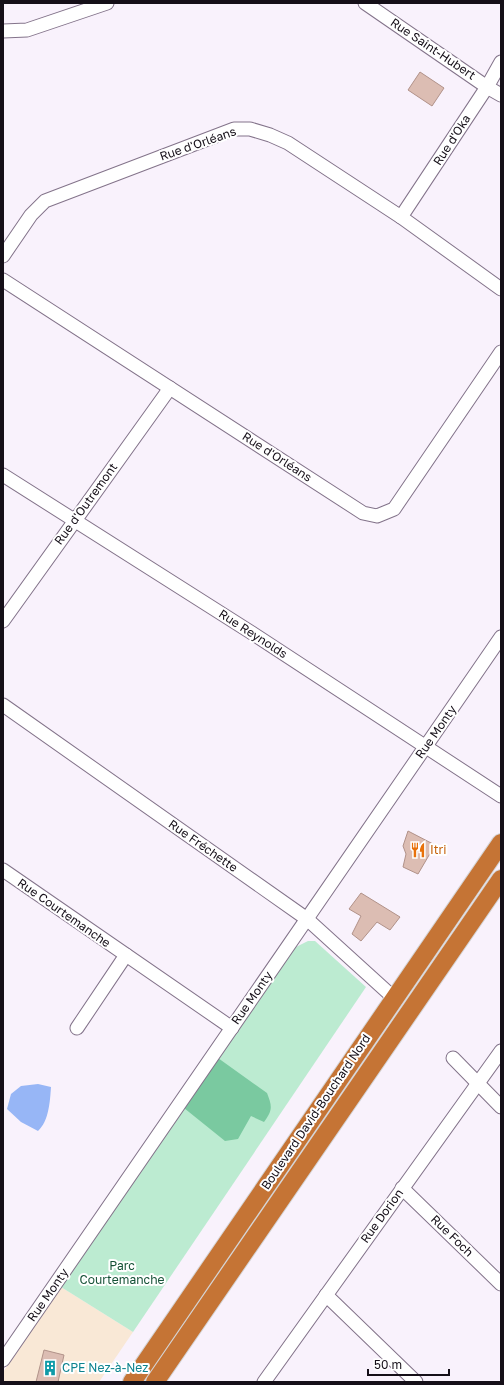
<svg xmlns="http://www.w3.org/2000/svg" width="504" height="1385" viewBox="0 0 504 1385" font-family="'Golos Text',sans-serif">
  <rect width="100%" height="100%" fill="#f9f2fc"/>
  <!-- education -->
  <polygon fill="#f9e8d6" points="61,1287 133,1332 99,1382 3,1382 3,1372"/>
  <!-- green -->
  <polygon fill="#bcebd1" points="308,941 315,941 366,987 133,1332 61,1287 285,958 296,947"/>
  <!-- forest -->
  <path fill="#7ac9a0" d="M218 1058 267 1093C272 1106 273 1110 264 1122L251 1116 238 1139 225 1141 184 1108Z"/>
  <!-- water -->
  <path fill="#97b6f6" d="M38 1084 51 1087C50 1101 49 1121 38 1131L21 1122 7 1109 11 1094 21 1086Z"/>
  <!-- building -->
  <g fill="#dcbdb3" stroke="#b19289">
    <polygon points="420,72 444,88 432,106 408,90"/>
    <polygon points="408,831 435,845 418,874 403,867 406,854 403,846"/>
    <polygon points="361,893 400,917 390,930 377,922 361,941 352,934 361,916 349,909"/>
    <polygon points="44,1350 64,1355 58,1382 36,1382"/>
  </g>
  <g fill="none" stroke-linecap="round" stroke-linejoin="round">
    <defs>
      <g id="minor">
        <polyline points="365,3 487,87 501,95"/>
        <polyline points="3,31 27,30 107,3"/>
        <polyline points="401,217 487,87 501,62"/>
        <polyline points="3,256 31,215 45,201 234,129 250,129 270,135 288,143 401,217 501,289"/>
        <polyline points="3,280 363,513 377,516 394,509 501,352"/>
        <polyline points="3,475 252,633 501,796"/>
        <polyline points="3,621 170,388"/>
        <polyline points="3,705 307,919 394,998"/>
        <polyline points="3,870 232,1028"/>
        <polyline points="77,1028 126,955"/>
        <polyline points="453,1058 501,1107"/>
        <polyline points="402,1188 501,1284"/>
        <polyline points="326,1295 416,1382"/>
        <polyline points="3,1360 501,637"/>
        <polyline points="264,1382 501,1051"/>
      </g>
      <g id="highway">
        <polyline points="132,1382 501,843"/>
        <polyline points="155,1382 501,879"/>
      </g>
    </defs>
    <!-- minor casing -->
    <use href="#minor" stroke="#83738a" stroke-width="15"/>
    <!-- highway casing -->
    <use href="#highway" stroke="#d5d4d5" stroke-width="20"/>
    <!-- minor -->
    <use href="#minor" stroke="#fff" stroke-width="13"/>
    <!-- highway -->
    <use href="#highway" stroke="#c57435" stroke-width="18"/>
  </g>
  <!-- icons -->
  <defs>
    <symbol id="restaurant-bare" viewBox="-9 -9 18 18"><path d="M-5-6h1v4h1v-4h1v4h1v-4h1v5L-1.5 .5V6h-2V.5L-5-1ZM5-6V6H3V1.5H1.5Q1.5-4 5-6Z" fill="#e8710a" stroke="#fff" stroke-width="2.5" paint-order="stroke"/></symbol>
    <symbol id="building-bare" viewBox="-9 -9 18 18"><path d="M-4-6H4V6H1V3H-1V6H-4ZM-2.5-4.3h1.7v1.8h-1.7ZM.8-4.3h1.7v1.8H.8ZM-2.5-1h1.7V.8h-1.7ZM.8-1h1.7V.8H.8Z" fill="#0f9aa8" stroke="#fff" stroke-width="2.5" paint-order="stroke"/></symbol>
  </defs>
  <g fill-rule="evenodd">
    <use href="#restaurant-bare" x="407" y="839" width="22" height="22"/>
    <use href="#building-bare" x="39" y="1357" width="22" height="22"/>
  </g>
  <g text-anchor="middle" stroke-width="4" stroke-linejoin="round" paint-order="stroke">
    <!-- street labels -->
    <g font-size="12" fill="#150f18" stroke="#fff">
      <text transform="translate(433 49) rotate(34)" y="4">Rue Saint-Hubert</text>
      <text transform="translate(452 140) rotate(-57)" y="4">Rue d'Oka</text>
      <text transform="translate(198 144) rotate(-19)" y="4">Rue d'Orléans</text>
      <text transform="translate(277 457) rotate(33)" y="4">Rue d'Orléans</text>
      <text transform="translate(86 504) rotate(-54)" y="4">Rue d'Outremont</text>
      <text transform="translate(253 634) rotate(33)" y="4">Rue Reynolds</text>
      <text transform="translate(436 732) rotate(-55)" y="4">Rue Monty</text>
      <text transform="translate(203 846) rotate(35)" y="4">Rue Fréchette</text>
      <text transform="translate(64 913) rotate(35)" y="4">Rue Courtemanche</text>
      <text transform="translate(252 998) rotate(-55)" y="4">Rue Monty</text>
      <text transform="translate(316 1112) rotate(-56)" y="4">Boulevard David-Bouchard Nord</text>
      <text transform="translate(382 1216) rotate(-54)" y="4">Rue Dorion</text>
      <text transform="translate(452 1236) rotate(44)" y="4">Rue Foch</text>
      <text transform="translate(48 1295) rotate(-55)" y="4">Rue Monty</text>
    </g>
    <!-- food labels -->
    <g font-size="12" fill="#c56008" stroke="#fff" text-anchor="start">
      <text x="430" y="854">Itri</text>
    </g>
    <!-- park labels -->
    <g font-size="12" fill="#145136" stroke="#fff">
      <text x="122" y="1270">Parc<tspan x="122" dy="14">Courtemanche</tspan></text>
    </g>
    <!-- culture labels -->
    <g font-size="12" fill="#0d838f" stroke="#fff" text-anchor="start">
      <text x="62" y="1372">CPE Nez-à-Nez</text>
    </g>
  </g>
  <!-- border -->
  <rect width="504" height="1385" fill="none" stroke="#150f18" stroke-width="8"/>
  <!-- scale -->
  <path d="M368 1369v6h81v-6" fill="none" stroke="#150f18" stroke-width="2"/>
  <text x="374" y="1369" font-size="12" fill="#150f18" stroke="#ffffff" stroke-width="3" paint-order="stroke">50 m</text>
</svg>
